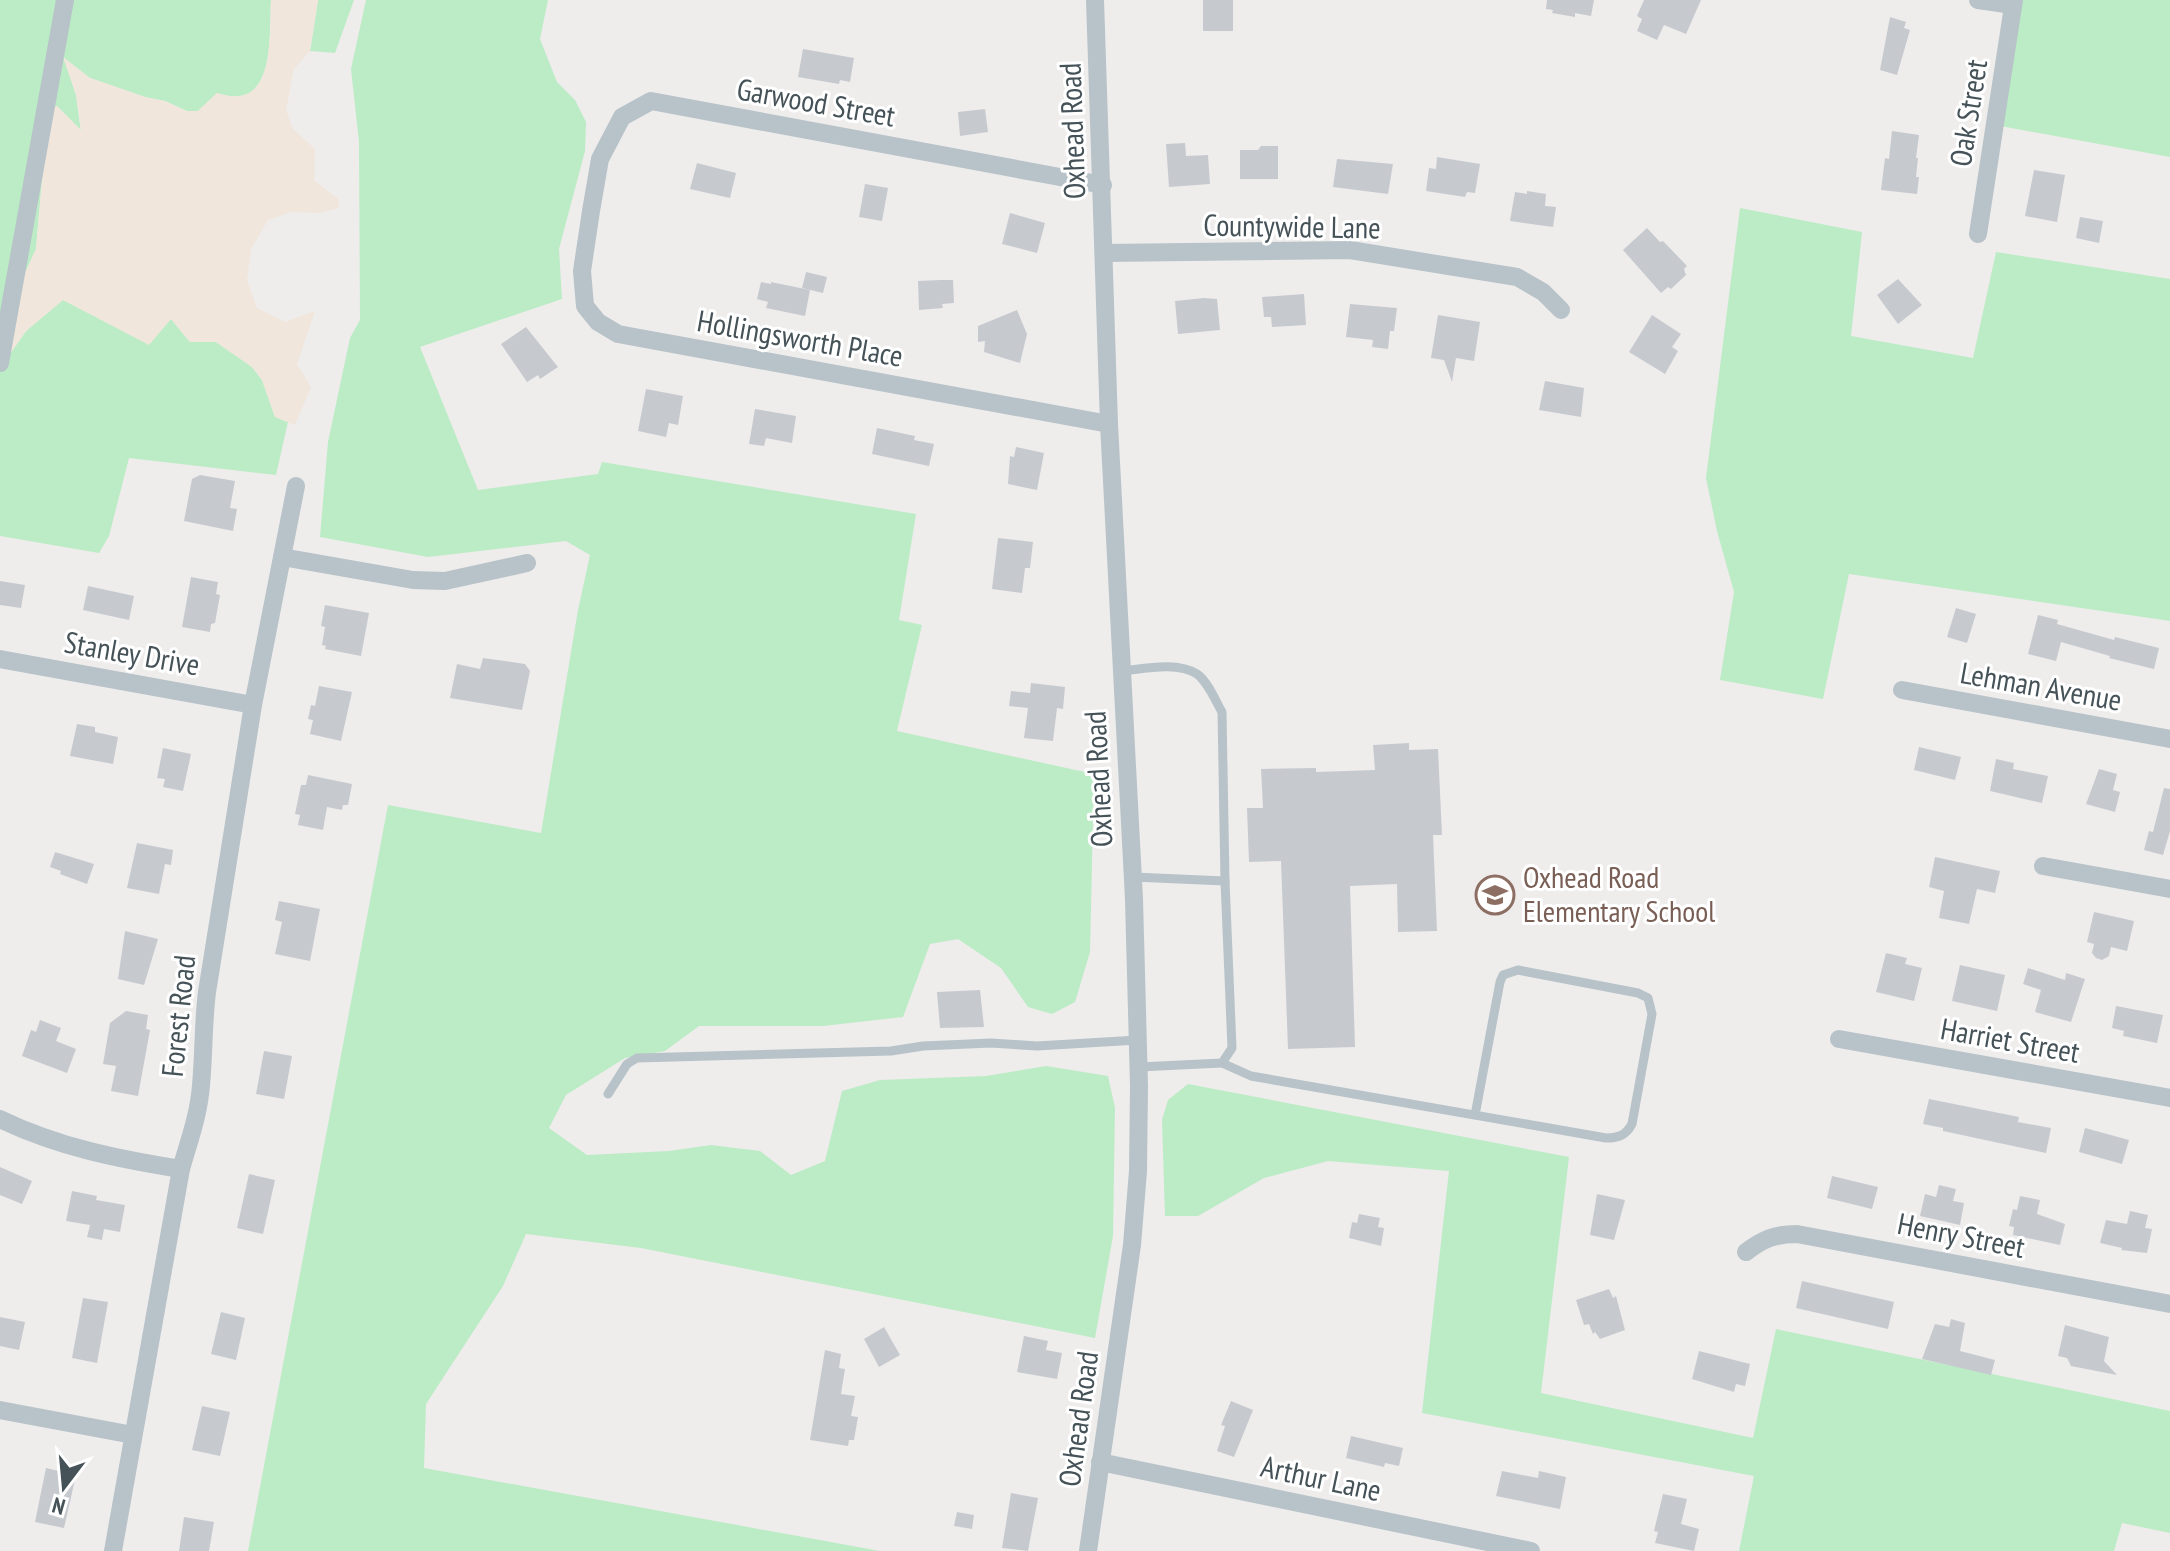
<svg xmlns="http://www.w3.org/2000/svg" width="2170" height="1551" viewBox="0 0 2170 1551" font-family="'PT Sans Narrow',sans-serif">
  <rect width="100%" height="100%" fill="#efecec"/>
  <!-- green -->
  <g fill="#bbecc5">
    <path d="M0 0H271C269 38 276 113 217 93L198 111H187L165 101 145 97 90 78 64 58 76 95 81 132 57 106 43 169 36 249 7 313 0 338Z"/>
    <polygon points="318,0 354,0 335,53 310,51"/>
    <polygon points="366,0 548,0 540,39 557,82 575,100 586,122 585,151 559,249 562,299 420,347 478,490 598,474 602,462 916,514 899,620 922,625 897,731 1094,774 1090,952 1075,1002 1052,1014 1028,1007 1001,968 958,939 930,944 903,1017 823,1026 699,1026 665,1051 625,1058 566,1095 549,1128 587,1155 669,1151 711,1145 760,1151 791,1175 825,1161 842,1091 880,1080 986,1076 1046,1066 1108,1076 1115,1108 1113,1236 1095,1338 641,1248 526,1234 503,1286 426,1404 424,1468 880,1551 248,1551 388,805 541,833 578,610 590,555 566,541 428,557 320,537 328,442 350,338 360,320 359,142 351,69"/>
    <polygon points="2014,0 2170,0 2170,157 1995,125"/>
    <polygon points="1740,208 1862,232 1851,336 1973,358 1996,252 2170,279 2170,621 1849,574 1823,699 1720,680 1734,592 1717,531 1706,478"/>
    <polygon points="63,300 149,344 171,319 190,342 216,342 252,367 262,380 275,417 288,422 276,475 129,458 109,536 99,553 0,536 0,368 26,331"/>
    <polygon points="1188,1084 1569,1157 1541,1393 1753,1438 1776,1329 2170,1411 2170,1533 2122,1523 2114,1551 1739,1551 1754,1476 1422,1413 1449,1171 1328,1161 1264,1178 1198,1216 1165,1216 1162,1120 1168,1100"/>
  </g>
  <!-- sand -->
  <path fill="#f0e6dc" d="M271 0H318L310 51 294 69 286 110 293 129 315 149 314 180 338 199 339 208 319 213 291 212 268 220 251 249 247 280 257 308 285 322 315 311 297 364 311 387 295 425 275 417 262 380 252 367 216 342H190L171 319 149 345 63 300 26 331 0 368 7 313 36 249 43 169V109L57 106 81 130 76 95 63 57 90 78 145 97 165 101 186 111H198L217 93C276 113 269 38 271 0Z"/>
  <!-- building -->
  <g fill="#c6cacf">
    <rect x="1203" y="0" width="30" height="31"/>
    <polygon points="1547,0 1594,0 1591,16 1575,13 1575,17 1552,13 1553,10 1546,9"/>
    <polygon points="1644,0 1701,0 1686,34 1664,25 1657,40 1637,31 1642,19 1637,16"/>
    <polygon points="1890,17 1906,22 1904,28 1910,30 1897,75 1880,70"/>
    <polygon points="803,49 854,58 850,82 840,80 839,84 798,77"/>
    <polygon points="985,109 988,132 960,136 958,112"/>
    <polygon points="1892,131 1919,135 1916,158 1918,158 1916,177 1919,177 1917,194 1881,190 1885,158 1889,159"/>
    <polygon points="1185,143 1186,156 1208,155 1210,184 1169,187 1166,144"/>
    <polygon points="1261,146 1278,146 1278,179 1240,179 1240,150 1258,150"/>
    <polygon points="1437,157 1480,164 1475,193 1467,192 1465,197 1426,191 1429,168 1436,169"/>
    <polygon points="1337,159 1393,164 1388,194 1333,187"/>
    <polygon points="697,163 736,173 730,198 690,189"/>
    <polygon points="2034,170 2065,175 2057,222 2025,216"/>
    <polygon points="865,184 888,188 882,221 859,217"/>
    <polygon points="1527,191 1546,194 1545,206 1556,207 1553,227 1510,221 1515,192 1527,194"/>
    <polygon points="1010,213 1045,223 1037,253 1002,244"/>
    <polygon points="2080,217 2103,221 2099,243 2076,238"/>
    <polygon points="1647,228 1660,242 1663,241 1687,266 1684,269 1686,275 1671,289 1668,287 1661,293 1623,250"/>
    <polygon points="806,272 827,277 823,293 802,288"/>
    <polygon points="1898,279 1922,305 1898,324 1877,295"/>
    <polygon points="940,280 953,280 954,303 942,304 943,308 919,310 918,281"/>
    <polygon points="761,282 771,284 771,282 810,290 805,316 766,308 768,302 757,299"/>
    <polygon points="1304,294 1306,325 1272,327 1271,317 1264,317 1262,297"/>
    <polygon points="1204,298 1217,299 1220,330 1178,334 1175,301"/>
    <polygon points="1350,304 1397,308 1394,331 1390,331 1388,349 1372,347 1373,340 1346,337"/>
    <polygon points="1017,310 1027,334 1020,363 984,352 985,341 978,342 978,326"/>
    <polygon points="1438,315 1480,322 1474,361 1456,358 1452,382 1444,360 1431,358"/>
    <polygon points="1652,315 1681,334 1672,347 1678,351 1665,374 1629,352"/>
    <polygon points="526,327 558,367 540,379 538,375 527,382 501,344"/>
    <polygon points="1545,381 1584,388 1581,417 1539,410"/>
    <polygon points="646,389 683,396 678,425 669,423 666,437 638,431"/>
    <polygon points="755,409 796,416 792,443 766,438 764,446 749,444"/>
    <polygon points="877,428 915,436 914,440 934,444 929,466 872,454"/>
    <polygon points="1016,447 1044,453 1037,490 1008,484 1010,456 1014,457"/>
    <polygon points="200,475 235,481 230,508 237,509 233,531 184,521 192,479"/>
    <polygon points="998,538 1033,542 1030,568 1025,568 1022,593 992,589"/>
    <polygon points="191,577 218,582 216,594 220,595 215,623 211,624 210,632 182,627"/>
    <polygon points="0,581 25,585 21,608 0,605"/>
    <polygon points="88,586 134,596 129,620 83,610"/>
    <polygon points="325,605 369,613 361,656 325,649 326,646 322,645 325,627 321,626"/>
    <polygon points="1956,608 1976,614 1967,643 1947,637"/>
    <polygon points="2038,615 2058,620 2057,624 2114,640 2115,637 2159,648 2154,669 2109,658 2110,656 2061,642 2056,661 2028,654"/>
    <polygon points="483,658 525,664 530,671 522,710 450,698 457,664 480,669"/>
    <polygon points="1031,683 1065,687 1063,709 1057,708 1053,741 1024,738 1028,708 1009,706 1011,691 1030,693"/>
    <polygon points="319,686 352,692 341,741 310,734 313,720 308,719 311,705 315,706"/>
    <polygon points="77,724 95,727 95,732 118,737 113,764 70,756"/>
    <polygon points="1409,743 1409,750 1438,749 1442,835 1433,835 1437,931 1398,932 1397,884 1350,886 1355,1047 1288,1049 1281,861 1249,862 1247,808 1263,808 1261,769 1316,768 1316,772 1375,770 1373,745"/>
    <polygon points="1919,747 1961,757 1955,780 1914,770"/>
    <polygon points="163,748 191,754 183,791 163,787 165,779 157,778"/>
    <polygon points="1996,759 2014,763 2013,769 2048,776 2042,803 1990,791"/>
    <polygon points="2099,769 2117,774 2113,790 2120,792 2115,812 2086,804"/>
    <polygon points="308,775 352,784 348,805 343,805 342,810 327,807 323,830 298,825 300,815 295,814 301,785 306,785"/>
    <polygon points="2164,788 2170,789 2170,831 2163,855 2144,850 2149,831 2153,832"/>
    <polygon points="137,843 173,850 171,865 165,864 159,894 127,888"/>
    <polygon points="55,852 94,864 87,884 60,874 61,871 50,867"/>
    <polygon points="1935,857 2000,871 1995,893 1977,889 1969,924 1939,918 1944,891 1929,887"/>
    <polygon points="279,901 320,909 310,961 275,954 282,922 275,920"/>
    <polygon points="2094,912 2134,921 2127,951 2111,947 2109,956 2102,960 2096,958 2092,953 2094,944 2087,942"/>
    <polygon points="125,931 158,939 144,985 118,979"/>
    <polygon points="1886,953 1907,958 1905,964 1922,968 1914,1001 1876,992"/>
    <polygon points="1960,965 2005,975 1997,1011 1952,1001"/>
    <polygon points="2028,968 2065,980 2066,973 2085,979 2071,1022 2035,1012 2041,990 2023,984"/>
    <polygon points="980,990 984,1027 940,1028 937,992"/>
    <polygon points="2116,1006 2163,1015 2157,1043 2123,1036 2124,1031 2112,1028"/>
    <polygon points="126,1011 148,1015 146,1029 150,1030 138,1096 111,1091 116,1066 103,1064 110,1023"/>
    <polygon points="40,1020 61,1028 56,1041 76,1049 67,1073 22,1056 31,1030 36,1032"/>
    <polygon points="264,1051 292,1056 284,1099 256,1094"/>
    <polygon points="1929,1099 2019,1117 2018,1122 2051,1128 2046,1153 1943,1131 1943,1128 1923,1124"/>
    <polygon points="2085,1128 2129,1140 2122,1164 2079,1152"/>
    <polygon points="0,1167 32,1181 22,1204 0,1195"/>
    <polygon points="249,1174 275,1180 263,1234 237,1228"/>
    <polygon points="1832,1176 1878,1187 1872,1209 1827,1198"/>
    <polygon points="1939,1185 1956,1189 1953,1201 1964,1203 1960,1225 1920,1216 1925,1194 1936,1197"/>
    <polygon points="72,1191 97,1196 96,1200 125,1205 120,1232 104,1229 102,1240 87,1237 90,1225 66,1221"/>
    <polygon points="1597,1194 1625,1200 1614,1240 1590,1235"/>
    <polygon points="2020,1196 2040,1200 2037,1214 2065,1224 2060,1245 2013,1235 2014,1227 2009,1226 2013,1209 2017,1210"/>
    <polygon points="2130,1211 2148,1215 2145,1228 2152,1229 2147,1253 2121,1250 2122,1248 2100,1243 2106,1220 2127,1224"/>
    <polygon points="1359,1214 1380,1218 1378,1227 1384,1228 1381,1246 1349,1238 1352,1222 1357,1223"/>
    <polygon points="1802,1281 1894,1302 1888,1329 1796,1308"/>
    <polygon points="1609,1289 1613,1298 1616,1296 1625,1330 1600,1339 1595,1332 1593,1334 1589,1324 1584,1325 1576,1300"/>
    <polygon points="83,1298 108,1302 97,1363 72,1358"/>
    <polygon points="221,1312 245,1318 236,1360 211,1354"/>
    <polygon points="0,1317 25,1322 19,1350 0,1346"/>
    <polygon points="1951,1319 1965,1323 1960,1351 1995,1360 1991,1375 1922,1359 1935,1324 1949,1327"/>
    <polygon points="2065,1325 2109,1337 2104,1361 2117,1375 2071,1366 2067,1358 2058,1356"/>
    <polygon points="884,1327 900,1355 879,1367 864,1339"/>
    <polygon points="1024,1336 1048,1341 1046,1350 1062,1353 1057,1379 1017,1372"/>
    <polygon points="825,1350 841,1354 839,1368 845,1369 841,1394 855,1396 851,1416 858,1417 854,1440 849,1440 848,1446 810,1440"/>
    <polygon points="1699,1351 1750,1364 1745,1386 1736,1384 1734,1392 1692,1379"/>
    <polygon points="1231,1401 1253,1410 1234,1457 1217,1451 1225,1426 1221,1425"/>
    <polygon points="202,1406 230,1412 220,1456 192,1450"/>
    <polygon points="1351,1436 1403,1448 1399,1466 1385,1463 1384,1467 1346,1458"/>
    <polygon points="46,1468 76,1475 64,1528 35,1522"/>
    <polygon points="1502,1471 1538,1478 1539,1471 1566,1477 1560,1509 1496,1496"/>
    <polygon points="1011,1493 1038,1498 1028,1551 1002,1548"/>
    <polygon points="1663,1494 1687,1499 1681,1524 1699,1529 1694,1551 1655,1543 1658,1532 1654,1531"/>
    <polygon points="957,1512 974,1515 972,1529 954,1526"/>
    <polygon points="184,1517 214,1522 209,1551 179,1551"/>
  </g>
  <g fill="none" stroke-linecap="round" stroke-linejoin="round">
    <!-- service -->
    <g stroke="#b7c3c8" stroke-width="9">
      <path d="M1121 671C1143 669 1177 661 1197 674 1208 682 1215 700 1222 712L1225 881 1232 1048 1222 1063 1139 1067"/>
      <polyline points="1133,877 1225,881"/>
      <path d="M1222 1063 1251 1076 1606 1138C1619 1138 1626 1135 1632 1124L1652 1014 1648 998 1638 993 1528 972 1518 970 1503 975 1500 982 1475 1115"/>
      <polyline points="608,1094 627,1064 637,1058 891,1051 923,1046 991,1043 1037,1046 1138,1040"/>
    </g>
    <!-- minor -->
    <g stroke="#b7c3c8" stroke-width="18">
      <polyline points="1978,0 2013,5"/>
      <polyline points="1103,185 651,101 622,117 600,159 591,211 582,271 585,306 598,322 618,334 1109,424"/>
      <polyline points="1978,234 2014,0"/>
      <polyline points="1105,253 1350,250 1517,277 1543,292 1561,310"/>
      <polyline points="0,363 65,0"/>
      <polyline points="282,557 413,580 445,581 527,563"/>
      <polyline points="0,659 253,705"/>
      <polyline points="1902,690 2170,739"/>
      <polyline points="2043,866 2170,889"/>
      <polyline points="1839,1039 2170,1098"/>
      <path d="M0 1119C58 1147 118 1159 181 1169"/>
      <path d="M1746 1252C1763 1239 1775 1234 1797 1234L2170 1304"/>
      <polyline points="0,1410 133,1435"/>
      <polyline points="1100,1462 1531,1551"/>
      <path d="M113 1551 181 1169C189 1141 199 1114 201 1085 204 1054 203 1023 207 992L253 705 296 486"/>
      <polyline points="1088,1551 1132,1245 1138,1171 1139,1086 1134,899 1109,424 1095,0"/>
    </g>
  </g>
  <!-- icons -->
  <defs>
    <symbol id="school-ring" viewBox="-11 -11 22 22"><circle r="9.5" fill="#fff" stroke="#8d6e63" stroke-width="1.5"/><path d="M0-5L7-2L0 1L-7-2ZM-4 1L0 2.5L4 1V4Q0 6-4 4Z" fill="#8d6e63"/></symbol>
  </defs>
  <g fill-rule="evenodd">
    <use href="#school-ring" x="1473" y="873" width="44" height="44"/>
  </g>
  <g text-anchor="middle" stroke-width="6" stroke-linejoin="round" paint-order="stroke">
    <!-- street labels -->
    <g font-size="30" fill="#455258" stroke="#fff">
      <text transform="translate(816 103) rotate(10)" y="10">Garwood Street</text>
      <text transform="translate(1969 113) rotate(-81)" y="10">Oak Street</text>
      <text transform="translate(1073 131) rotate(-92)" y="10">Oxhead Road</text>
      <text transform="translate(1292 227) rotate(1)" y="10">Countywide Lane</text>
      <text transform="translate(800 339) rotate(10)" y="10">Hollingsworth Place</text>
      <text transform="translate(132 654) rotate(10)" y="10">Stanley Drive</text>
      <text transform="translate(2041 687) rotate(10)" y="10">Lehman Avenue</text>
      <text transform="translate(1099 779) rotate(-93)" y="10">Oxhead Road</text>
      <text transform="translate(179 1016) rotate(-84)" y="10">Forest Road</text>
      <text transform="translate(2010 1041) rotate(10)" y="10">Harriet Street</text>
      <text transform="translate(1961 1236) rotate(11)" y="10">Henry Street</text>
      <text transform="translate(1079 1419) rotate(-82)" y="10">Oxhead Road</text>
      <text transform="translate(1321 1479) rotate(12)" y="10">Arthur Lane</text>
    </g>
    <!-- education labels -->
    <g font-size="30" fill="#785e54" stroke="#fff" text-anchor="start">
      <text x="1523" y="888">Oxhead Road<tspan x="1523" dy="34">Elementary School</tspan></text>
    </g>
  </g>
  <!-- north arrow -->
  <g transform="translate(64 1487) rotate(196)" stroke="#ffffff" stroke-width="6" paint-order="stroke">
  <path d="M0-6L14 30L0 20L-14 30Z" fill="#455258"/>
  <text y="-12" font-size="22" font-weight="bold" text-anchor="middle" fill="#455258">N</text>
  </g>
</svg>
